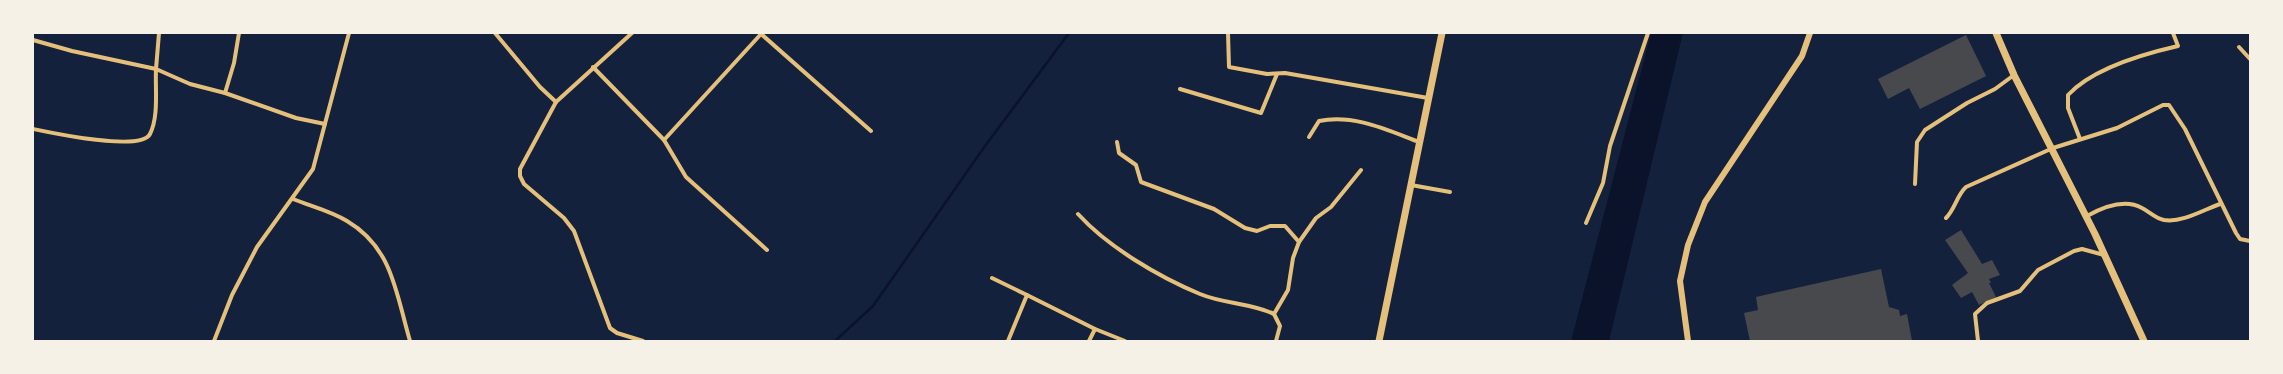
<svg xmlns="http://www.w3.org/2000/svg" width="2283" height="374" viewBox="0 0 2283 374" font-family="'Space Grotesk',sans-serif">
  <rect width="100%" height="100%" fill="#14213d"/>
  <!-- water -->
  <polygon fill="#0b132b" points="1651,33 1683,33 1609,341 1571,341"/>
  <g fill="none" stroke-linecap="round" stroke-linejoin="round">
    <!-- stream -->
    <polyline stroke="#0b132b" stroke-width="2.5" points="835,341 873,306 985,146 1069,33"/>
  </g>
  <!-- building -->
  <g fill="#48494c">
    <polygon points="1966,35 1986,76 1920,109 1909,88 1888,99 1878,79"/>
    <polygon points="1961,230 1982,264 1992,260 2000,275 1989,279 1991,283 1989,283 1996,297 1979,305 1972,292 1961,298 1952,285 1968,273 1945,240"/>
    <polygon points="1881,269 1889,307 1899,310 1900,316 1907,314 1912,341 1750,341 1744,313 1758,310 1756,297"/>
  </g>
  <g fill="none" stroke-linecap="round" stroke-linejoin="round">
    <!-- minor -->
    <g stroke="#e5c07b" stroke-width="4">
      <polyline points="159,33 156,69 190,84 225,93 296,118 325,124"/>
      <polyline points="495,33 540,87 556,102 632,33"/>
      <polyline points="760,33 871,131"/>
      <polyline points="1228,33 1229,67 1267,74 1285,73 1428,98"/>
      <path d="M33 40 72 51 156 69C155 89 159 116 150 134 141 152 52 133 33 129"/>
      <polyline points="2239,47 2250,59"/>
      <polyline points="593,67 664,140 686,177 767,250"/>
      <polyline points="1180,89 1261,113 1277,74"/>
      <polyline points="225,93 234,63 239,33"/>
      <polyline points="556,102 520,169 520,176 524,184 564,218 574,231 610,328 617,333 643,341"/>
      <path d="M1309 137 1319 121C1354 114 1387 130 1419 142"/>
      <path d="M2080 139 2068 108V95C2093 68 2143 54 2178 46L2173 33"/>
      <polyline points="664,140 761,34"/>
      <polyline points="1117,142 1119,153 1136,165 1141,182 1214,209 1245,228 1257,231 1270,226 1285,226 1299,242"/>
      <polyline points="1915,184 1917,142 1925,130 1967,103 1995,89 2014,75"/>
      <polyline points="1411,185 1450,192"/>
      <path d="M293 199C310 206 331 211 347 221 393 248 396 294 410 341"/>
      <path d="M1078 214C1108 247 1159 277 1200 294 1224 304 1251 303 1274 314"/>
      <path d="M2087 216C2103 207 2124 198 2142 208 2150 212 2155 218 2164 220 2182 223 2203 210 2220 204"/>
      <path d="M1946 218C1955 209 1957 195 1966 187L2053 148 2117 128 2163 105H2169L2185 129 2236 233 2240 239 2250 241"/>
      <polyline points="1586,223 1603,183 1610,146 1648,33"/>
      <polyline points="992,278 1027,295"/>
      <polyline points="214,341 232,295 257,247 313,169 349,33"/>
      <polyline points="1008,341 1027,295 1095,329 1125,341"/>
      <polyline points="1089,341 1095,329"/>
      <polyline points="1276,341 1280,326 1274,314 1288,290 1293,258 1299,242 1316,218 1331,207 1361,170"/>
      <polyline points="1978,341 1975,314 1987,303 2020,291 2038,270 2074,251 2082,249 2104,255"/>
    </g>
    <!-- secondary -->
    <polyline stroke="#e5c07b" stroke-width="6" points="1688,341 1680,281 1688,245 1705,202 1802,56 1810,33"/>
    <!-- primary -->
    <polyline stroke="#e5c07b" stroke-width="7" points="1996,33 2014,75 2095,234 2144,341"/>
    <!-- trunk -->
    <polyline stroke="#e5c07b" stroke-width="7" points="1379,341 1442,33"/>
  </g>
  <!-- border -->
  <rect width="2283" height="374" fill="none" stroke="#f6f1e7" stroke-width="68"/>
</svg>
